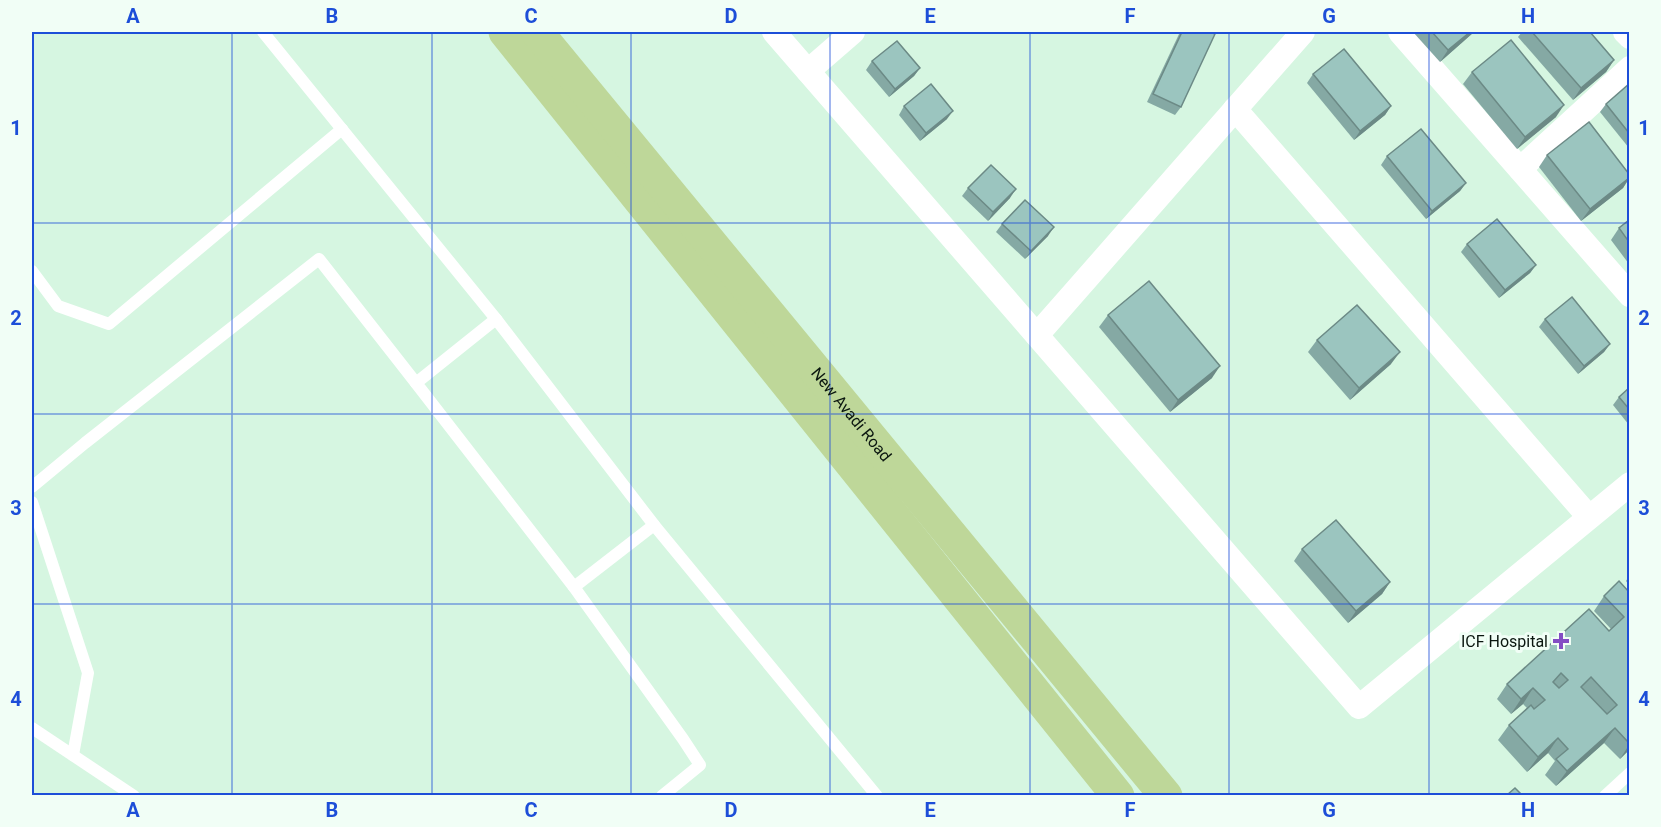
<svg xmlns="http://www.w3.org/2000/svg" width="1661" height="827" viewBox="0 0 1661 827" font-family="Roboto,sans-serif">
  <rect width="100%" height="100%" fill="#d6f6e1"/>
  <g fill="none" stroke-linecap="round" stroke-linejoin="round">
    <!-- lane -->
    <g stroke="#fff" stroke-width="12">
      <polyline points="263,32 496,319 654,525 877,796"/>
      <polyline points="32,271 58,306 109,324 342,129"/>
      <polyline points="496,319 416,383 574,587 683,739 700,765 662,796"/>
      <polyline points="32,487 85,443 319,259 416,383"/>
      <polyline points="32,502 88,673 73,755"/>
      <polyline points="574,587 654,525"/>
      <polyline points="32,728 134,796"/>
      <polyline points="1605,796 1630,773"/>
    </g>
    <!-- street -->
    <g stroke="#fff" stroke-width="24">
      <polyline points="774,32 1359,707 1630,484"/>
      <polyline points="1400,32 1630,295"/>
      <polyline points="1625,32 1630,37"/>
      <polyline points="808,71 853,32"/>
      <polyline points="1235,109 1589,517"/>
      <polyline points="1520,169 1630,68"/>
      <polyline points="1037,335 1303,32"/>
    </g>
    <!-- primary -->
    <g stroke="#bed799" stroke-width="33">
      <polyline points="505,32 1118,796"/>
      <path id="s1" d="M537 32 1166 796"/>
    </g>
  </g>
  <!-- wall -->
  <g fill="#85a9a4">
    <polygon points="1180,32 1210,32 1181,107 1175,115 1147,102"/>
    <polygon points="1413,32 1474,32 1440,62"/>
    <polygon points="1522,32 1590,32 1614,60 1606,72 1573,100 1518,37"/>
    <polygon points="872,61 920,68 914,76 889,97 866,70"/>
    <polygon points="1472,72 1556,117 1517,149 1463,84"/>
    <polygon points="1313,74 1391,106 1385,115 1354,140 1307,83"/>
    <polygon points="1629,84 1629,148 1600,112 1606,104"/>
    <polygon points="904,106 947,119 920,141 899,115"/>
    <polygon points="1547,155 1629,174 1629,179 1623,188 1581,221 1539,167"/>
    <polygon points="1387,156 1466,183 1460,191 1426,219 1381,165"/>
    <polygon points="968,188 1010,198 988,221 962,196"/>
    <polygon points="1629,220 1629,264 1611,240 1619,228"/>
    <polygon points="1002,224 1048,236 1025,259 996,232"/>
    <polygon points="1467,244 1536,265 1530,273 1499,298 1461,252"/>
    <polygon points="1108,315 1212,378 1170,412 1099,327"/>
    <polygon points="1545,319 1610,344 1604,352 1578,374 1539,327"/>
    <polygon points="1317,340 1391,364 1350,400 1308,352"/>
    <polygon points="1629,388 1629,425 1613,405 1619,397"/>
    <polygon points="1302,549 1390,582 1382,594 1348,623 1294,561"/>
    <polygon points="1629,576 1629,585 1626,581"/>
    <polygon points="1629,592 1629,750 1620,759 1604,743 1556,786 1545,775 1555,761 1548,753 1527,772 1498,740 1509,725 1527,708 1523,704 1511,714 1497,699 1507,684 1609,631 1611,629 1594,611 1604,596"/>
  </g>
  <!-- shaded-wall -->
  <g fill="#6c8a86">
    <polygon points="1470,32 1474,32 1440,62 1448,50"/>
    <polygon points="1614,60 1606,72 1573,100 1581,88"/>
    <polygon points="920,68 914,76 889,97 895,89"/>
    <polygon points="1564,105 1556,117 1517,149 1525,137"/>
    <polygon points="1391,106 1385,115 1354,140 1360,131"/>
    <polygon points="953,111 947,119 920,141 926,133"/>
    <polygon points="1629,178 1623,188 1581,221 1590,209"/>
    <polygon points="1466,183 1460,191 1426,219 1432,211"/>
    <polygon points="1016,189 1010,198 988,221 993,212"/>
    <polygon points="1054,227 1048,236 1025,259 1031,251"/>
    <polygon points="1536,265 1530,273 1499,298 1505,290"/>
    <polygon points="1610,344 1604,352 1578,374 1584,366"/>
    <polygon points="1400,352 1391,364 1350,400 1359,388"/>
    <polygon points="1220,366 1212,378 1170,412 1178,400"/>
    <polygon points="1390,582 1382,594 1348,623 1356,611"/>
    <polygon points="1533,688 1523,704 1511,714 1521,699"/>
    <polygon points="1615,728 1604,743 1556,786 1567,771"/>
    <polygon points="1558,738 1548,753 1527,772 1538,757"/>
    <polygon points="1629,745 1629,750 1620,759"/>
  </g>
  <!-- building -->
  <g fill="#9bc5bf" stroke="#6c8a86" stroke-width="1.5" fill-rule="evenodd">
    <polygon points="1182,32 1210,32 1215,34 1181,107 1153,94"/>
    <polygon points="1432,32 1470,32 1448,50"/>
    <polygon points="1532,32 1590,32 1614,60 1581,88"/>
    <polygon points="1511,40 1564,105 1525,137 1472,72"/>
    <polygon points="897,41 920,68 895,89 872,61"/>
    <polygon points="1344,49 1391,106 1360,131 1313,74"/>
    <polygon points="931,84 953,111 926,133 904,106"/>
    <polygon points="1629,84 1629,133 1606,104"/>
    <polygon points="1589,122 1629,174 1629,178 1590,209 1547,155"/>
    <polygon points="1421,129 1466,183 1432,211 1387,156"/>
    <polygon points="991,165 1016,189 993,212 968,188"/>
    <polygon points="1025,200 1054,227 1031,251 1002,224"/>
    <polygon points="1497,219 1536,265 1505,290 1467,244"/>
    <polygon points="1629,220 1629,242 1619,228"/>
    <polygon points="1149,281 1220,366 1178,400 1108,315"/>
    <polygon points="1572,297 1610,344 1584,366 1545,319"/>
    <polygon points="1357,305 1400,352 1359,388 1317,340"/>
    <polygon points="1629,388 1629,409 1619,397"/>
    <polygon points="1336,520 1390,582 1356,611 1302,549"/>
    <path d="M1619 581 1629 592V743L1615 728 1567 771 1556 759 1568 749 1558 738 1538 757 1509 725 1531 705 1534 709 1545 700 1533 688 1521 699 1507 684 1589 609 1609 631 1624 617 1604 596ZM1561 673 1568 680 1559 688 1553 682ZM1591 677 1617 705 1607 714 1581 687Z"/>
    <polygon points="1515,788 1522,795 1507,795"/>
  </g>
  <!-- grid -->
  <path fill="none" stroke="#1d4ed8" stroke-width="1.5" stroke-opacity="0.55" d="M232 32V796M432 32V796M631 32V796M830 32V796M1030 32V796M1229 32V796M1429 32V796M32 223H1630M32 414H1630M32 604H1630"/>
  <!-- markers -->
  <path fill="#834dc4" stroke="#f1fef6" stroke-width="2" d="M1558 632h6v6h6v6h-6v6h-6v-6h-6v-6h6z"/>
  <g text-anchor="middle" stroke-width="6" stroke-linejoin="round" paint-order="stroke">
    <!-- street labels -->
    <g font-size="16" fill="#0a160f" stroke="#f1fef6">
      <text dy="6" stroke="none"><textPath href="#s1" startOffset="495">New Avadi Road</textPath></text>
    </g>
    <!-- poi labels -->
    <g font-size="16" fill="#0a160f" stroke="#f1fef6" text-anchor="end">
      <text x="1548" y="647">ICF Hospital</text>
    </g>
  </g>
  <!-- border -->
  <rect width="1661" height="827" fill="none" stroke="#f1fef6" stroke-width="66"/>
  <rect x="33" y="33" width="1595" height="761" fill="none" stroke="#1d4ed8" stroke-width="2"/>
  <g font-size="20" text-anchor="middle" font-weight="bold" fill="#1d4ed8">
    <text x="133" y="23">A</text>
    <text x="332" y="23">B</text>
    <text x="531" y="23">C</text>
    <text x="731" y="23">D</text>
    <text x="930" y="23">E</text>
    <text x="1130" y="23">F</text>
    <text x="1329" y="23">G</text>
    <text x="1528" y="23">H</text>
    <text x="16" y="135">1</text>
    <text x="1644" y="135">1</text>
    <text x="16" y="325">2</text>
    <text x="1644" y="325">2</text>
    <text x="16" y="515">3</text>
    <text x="1644" y="515">3</text>
    <text x="16" y="706">4</text>
    <text x="1644" y="706">4</text>
    <text x="133" y="817">A</text>
    <text x="332" y="817">B</text>
    <text x="531" y="817">C</text>
    <text x="731" y="817">D</text>
    <text x="930" y="817">E</text>
    <text x="1130" y="817">F</text>
    <text x="1329" y="817">G</text>
    <text x="1528" y="817">H</text>
  </g>
</svg>
